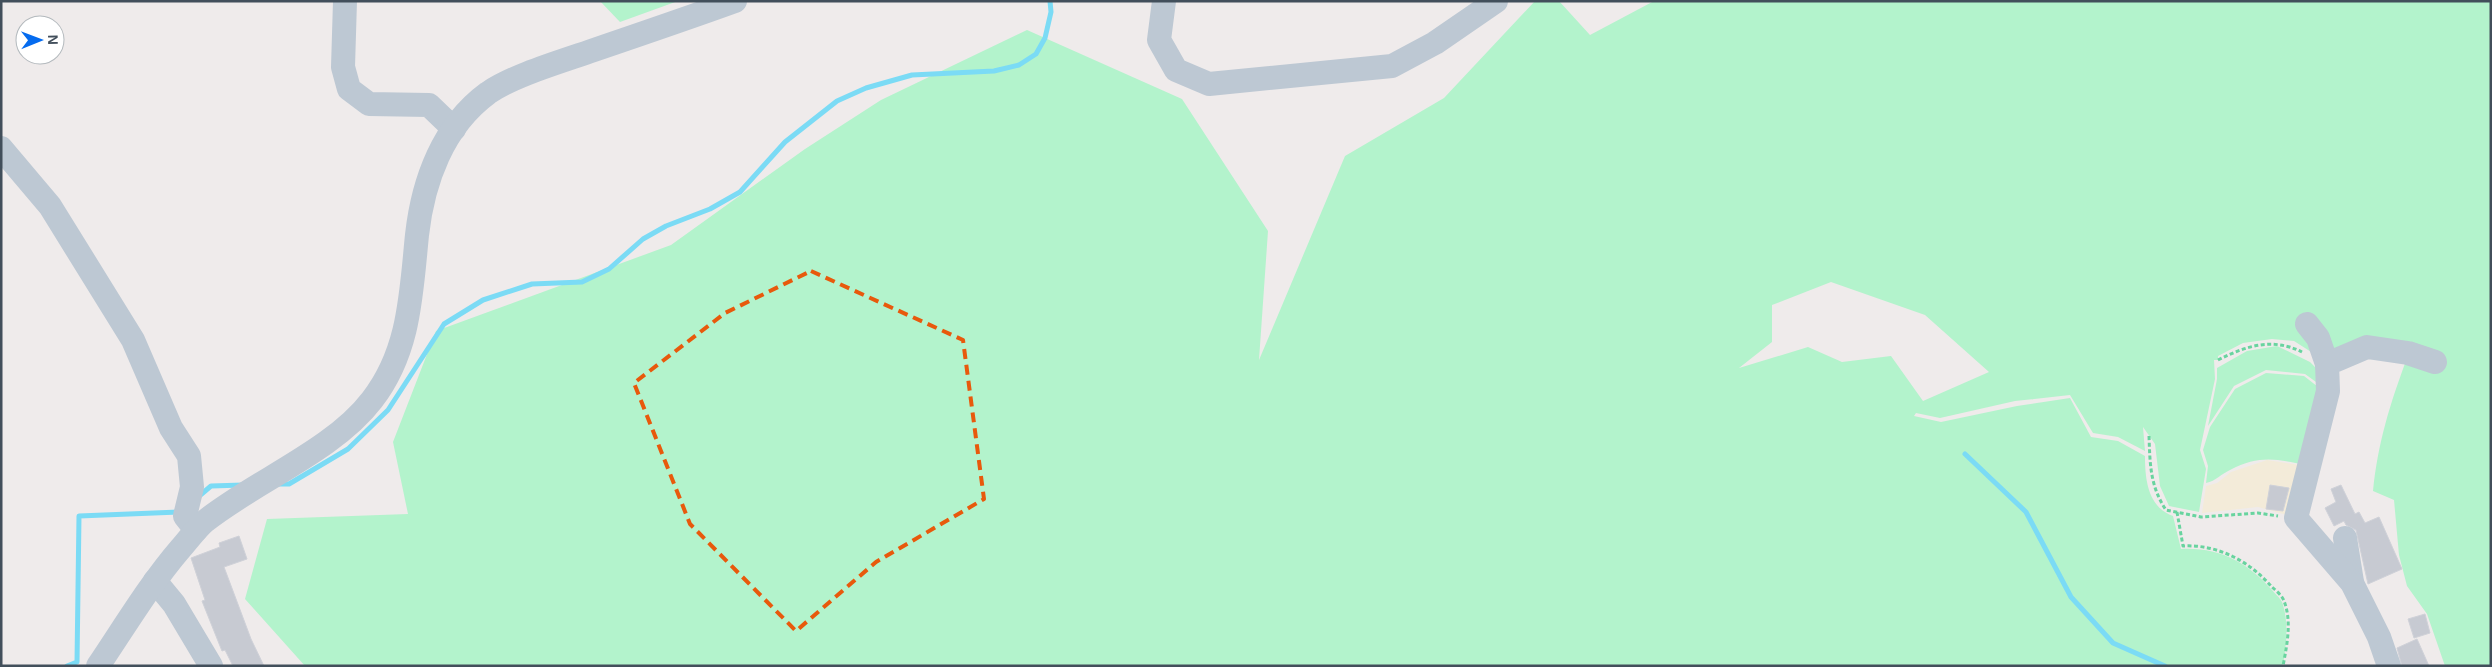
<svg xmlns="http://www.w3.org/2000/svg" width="2492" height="667" viewBox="0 0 2492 667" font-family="Helvetica,sans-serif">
  <rect width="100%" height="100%" fill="#efebeb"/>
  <!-- green -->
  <g fill="#b3f3cc" fill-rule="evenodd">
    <polygon points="600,1 678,1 620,22"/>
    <path d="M1535 1H1559L1590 35 1654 1H2491V666H2445L2427 614 2407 586 2399 555 2394 500 2373 491C2378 442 2390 404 2407 358L2435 357H2319L2294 341 2272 339 2243 343 2218 356V360H2214L2215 379 2200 450 2206 469 2199 512 2169 506 2160 486 2155 444 2143 427 2145 451 2118 437 2093 433 2070 395 2015 401 1940 418 1916 413 1914 416 1941 422 2017 406 2070 398 2091 437 2118 441 2145 456C2145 480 2148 507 2173 516L2181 549C2219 547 2247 562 2272 590 2275 594 2282 599 2283 605 2289 625 2286 645 2283 666H305L245 599 267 519 408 514 393 442 436 331 671 245 805 149 881 100 1027 30 1182 99 1268 231 1259 360 1345 156 1444 98ZM1831 282 1925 315 1989 372 1923 401 1891 356 1842 362 1808 347 1739 368 1772 342V305Z"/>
    <polygon points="2277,346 2310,362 2325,377 2323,387 2305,374 2266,370 2234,386 2208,426 2217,379 2217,368 2247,351"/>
    <path d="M2266 373 2304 376 2322 390 2306 465C2276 459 2259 455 2230 470 2221 474 2216 481 2206 483L2208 466 2203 450 2210 427 2235 389Z"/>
  </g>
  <!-- sand -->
  <polygon fill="#f3ebd9" points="2267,460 2306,466 2291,516 2258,507 2202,513 2206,486 2217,483 2231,472"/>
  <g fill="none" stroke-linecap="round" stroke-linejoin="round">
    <!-- stream -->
    <g stroke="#7bdbf5" stroke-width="5">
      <polyline points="1965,454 2026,512 2071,597 2113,643 2165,666"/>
      <polyline points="279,484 289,484 348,449 388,410 444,324 483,300 532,284 582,282 609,269 643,239 666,226 710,209 740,192 785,142 837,101 866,88 912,75 994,71 1019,65 1036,54 1045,38 1051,12 1050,1"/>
      <polyline points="198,497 211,486 243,485"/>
      <polyline points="67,666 77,662 79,516 179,512"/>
    </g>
  </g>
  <!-- building -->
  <g fill="#c7cad2" stroke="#cfd1d8">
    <polygon points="2270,485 2289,488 2283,511 2266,509"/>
    <polygon points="2341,485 2355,514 2359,512 2365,523 2379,517 2402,569 2368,584 2356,530 2346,525 2344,521 2334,526 2325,508 2336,502 2331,489"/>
    <polygon points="239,536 247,559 224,567 251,639 264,666 233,666 225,650 222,651 202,601 205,600 191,558 220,547 219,543"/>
    <polygon points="2425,614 2430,633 2414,638 2408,619"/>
    <polygon points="2417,639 2429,666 2402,666 2397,648"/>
  </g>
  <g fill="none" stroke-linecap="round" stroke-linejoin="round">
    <!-- path -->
    <g stroke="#68d49f" stroke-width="3" stroke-dasharray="4 2.5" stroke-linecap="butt">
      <path d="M2218 360C2246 346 2272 337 2302 352"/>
      <path d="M2149 436C2150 464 2150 486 2166 510L2201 517 2258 513 2278 516"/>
      <path d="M2177 512 2183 546C2217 544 2249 561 2271 586 2275 590 2282 595 2284 601 2292 621 2287 645 2283 666"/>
    </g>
    <!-- minor -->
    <g stroke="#bdc8d3" stroke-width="24">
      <polyline points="345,1 343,67 349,89 369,104 429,105 454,129"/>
      <polyline points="1164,1 1159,40 1176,70 1209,84 1392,66 1435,43 1496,1"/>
      <polyline points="1,148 50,206 133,340 171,428 189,456 192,487 185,516 196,530"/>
      <polyline points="2307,324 2318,338 2327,364"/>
      <polyline points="2345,538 2352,582"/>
      <polyline points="155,581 174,604 211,666"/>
      <path d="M98 666C125 626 150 584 181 548 189 539 196 529 204 522 255 481 333 451 372 400 410 351 411 294 417 235 423 181 443 126 488 93 514 75 563 61 594 50 641 34 688 18 735 1"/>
      <polyline points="2389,666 2379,637 2352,583 2296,518 2328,391 2327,364 2367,347 2408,353 2435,362"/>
    </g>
  </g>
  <!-- marked area -->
  <path fill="none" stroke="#e8590c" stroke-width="4" stroke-dasharray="10 6" stroke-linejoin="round" d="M811 271 963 340 984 499 876 562 796 631 690 524 634 383 725 313Z"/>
  <!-- border -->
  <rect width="2492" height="667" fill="none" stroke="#424f5b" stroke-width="5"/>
  <!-- north arrow -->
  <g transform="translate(40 40) rotate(89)"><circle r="24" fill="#ffffff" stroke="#b3b9bd"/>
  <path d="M0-4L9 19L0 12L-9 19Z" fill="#056bef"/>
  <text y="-8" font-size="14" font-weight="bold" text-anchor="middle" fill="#424f5b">N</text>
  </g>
</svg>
